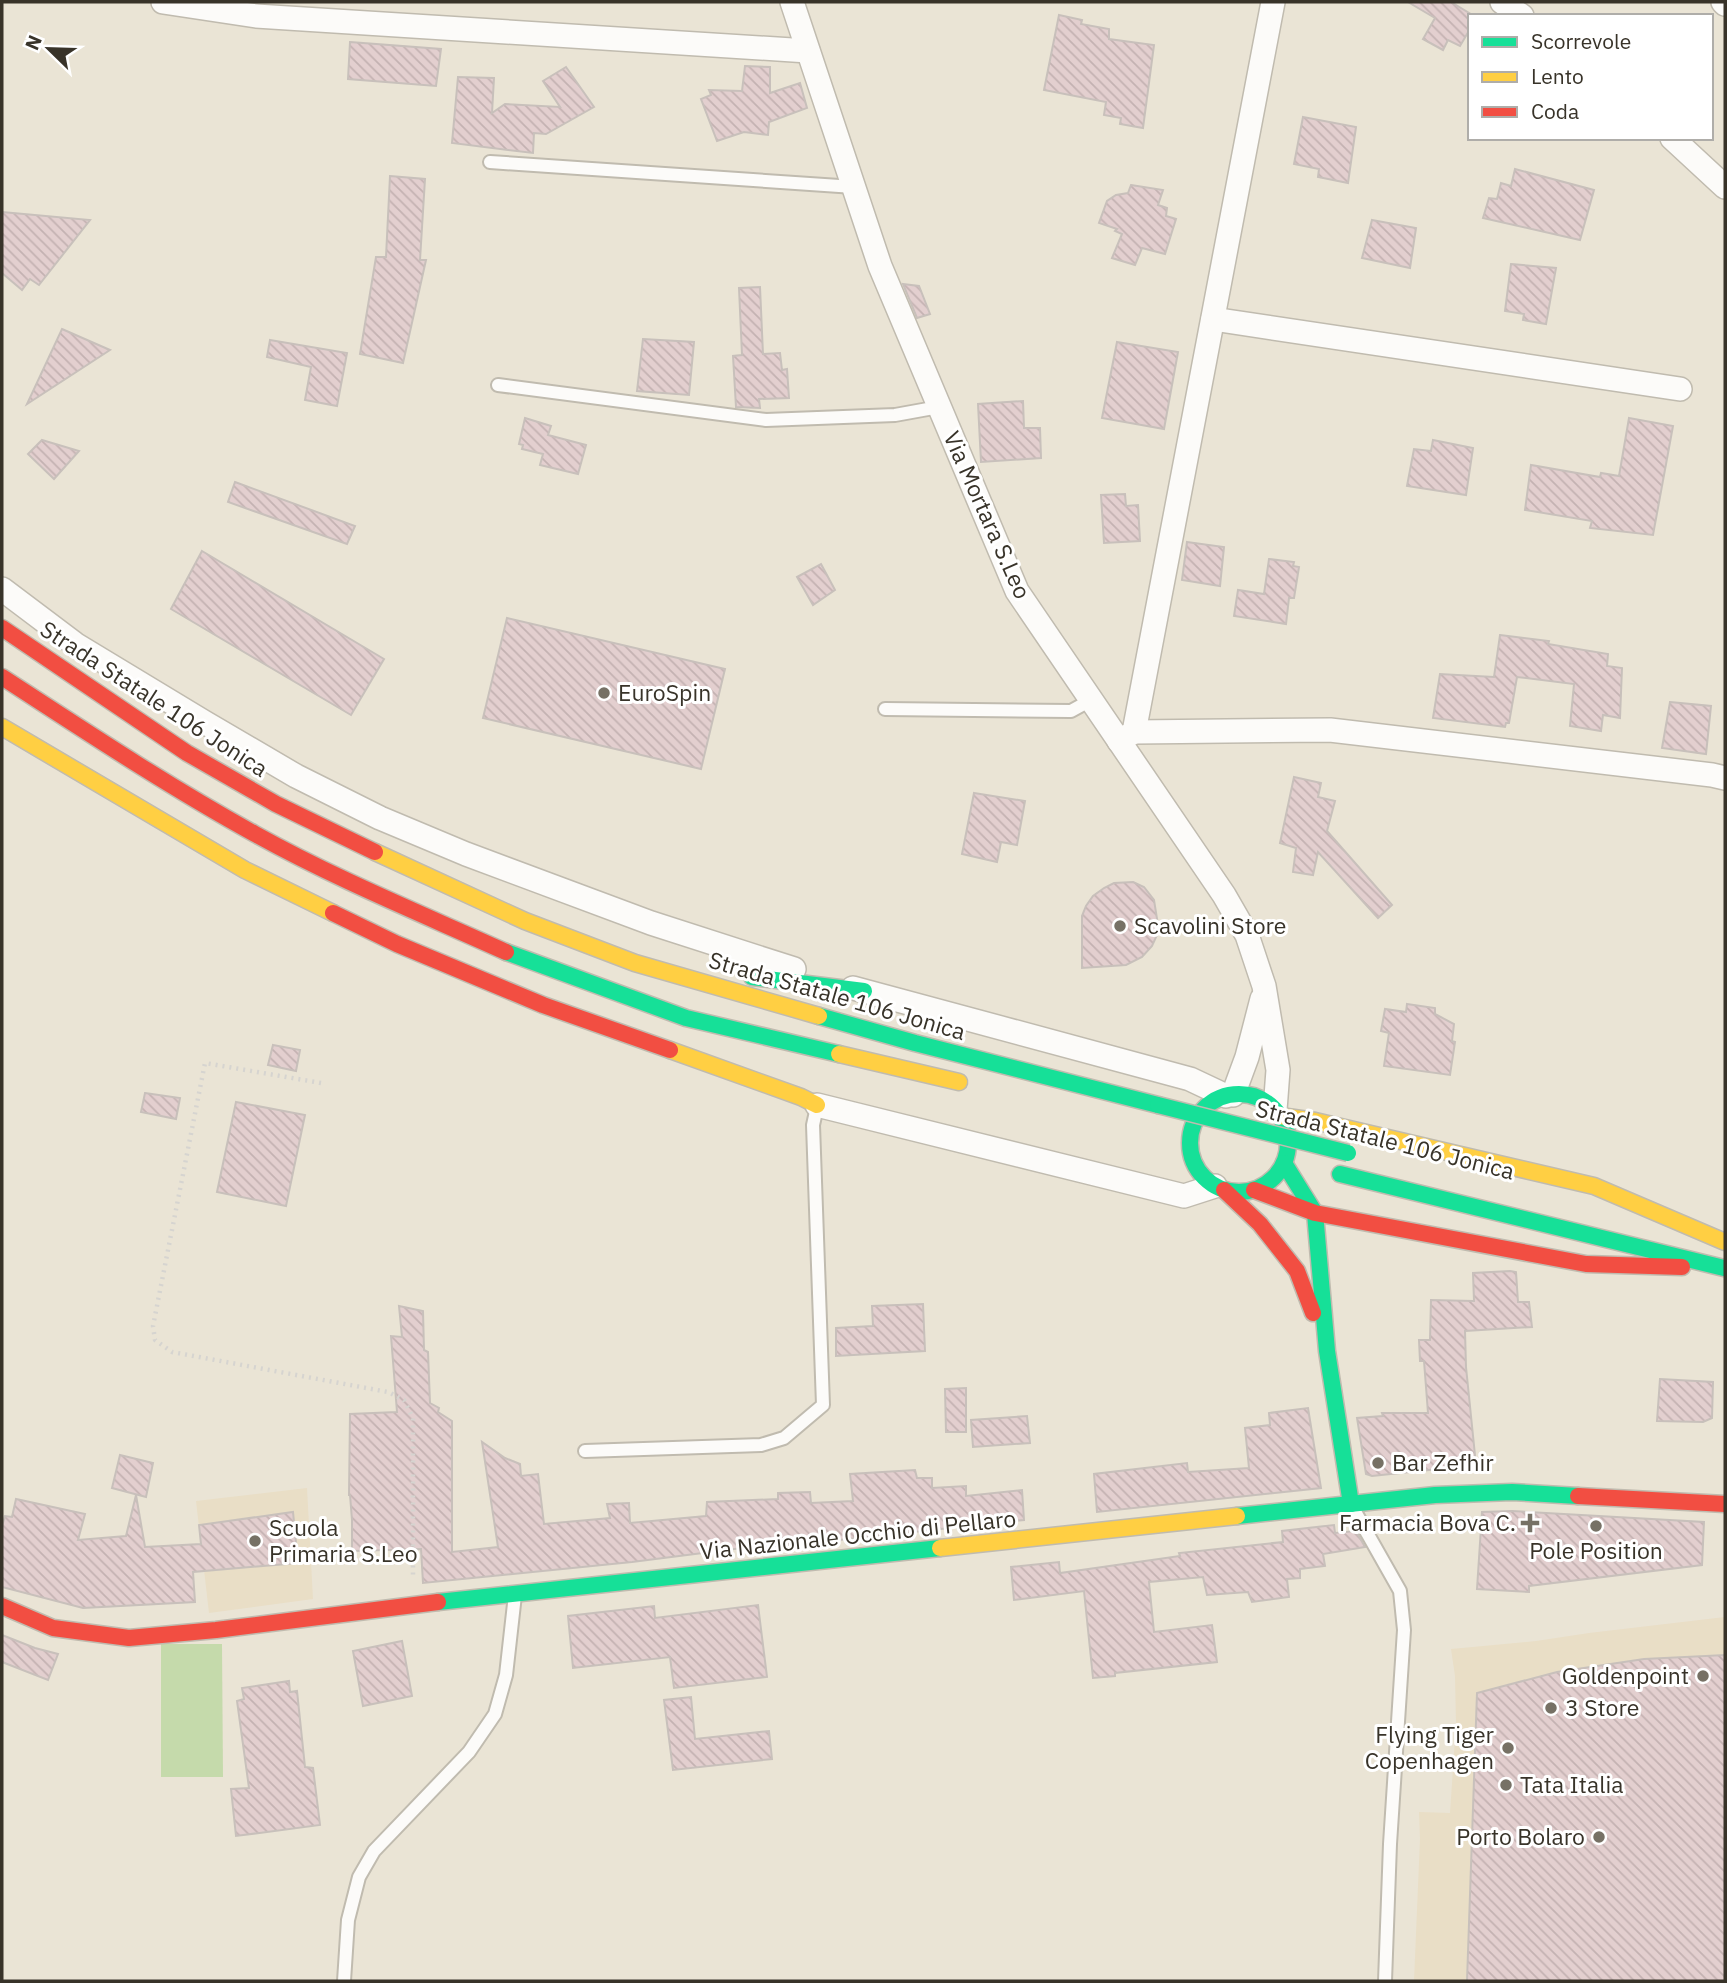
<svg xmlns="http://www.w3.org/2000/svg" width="1727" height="1983" viewBox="0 0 1727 1983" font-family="'IBM Plex Sans',sans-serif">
  <defs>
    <pattern id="building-back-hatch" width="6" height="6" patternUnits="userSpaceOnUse" patternTransform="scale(1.75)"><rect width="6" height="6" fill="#e3cfcf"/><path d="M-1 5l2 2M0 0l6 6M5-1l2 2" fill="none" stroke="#c4b2b2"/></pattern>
  </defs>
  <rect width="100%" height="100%" fill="#eae4d5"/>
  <!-- built -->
  <g fill="#e9dec6">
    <polygon points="307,1488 313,1599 209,1613 196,1501"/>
    <polygon points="1725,1617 1725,1981 1414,1981 1420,1839 1419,1812 1450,1813 1456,1724 1455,1676 1451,1649 1536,1641 1589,1633"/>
  </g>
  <!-- park -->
  <polygon fill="#c5daab" points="161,1644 222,1644 223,1777 161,1777"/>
  <!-- building -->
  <g fill="url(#building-back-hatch)" stroke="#c8c0bb" stroke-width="2">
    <polygon points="1408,2 1451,2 1474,16 1470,16 1470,29 1460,46 1448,40 1443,50 1423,39 1435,18"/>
    <polygon points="1059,15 1082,20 1081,24 1109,29 1109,39 1154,45 1143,128 1120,124 1121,118 1104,115 1106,102 1044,90"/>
    <polygon points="350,42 441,49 436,86 348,79"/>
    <polygon points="745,66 770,67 770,93 800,83 807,108 769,122 768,135 744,132 717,141 701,99 711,95 709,90 742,91"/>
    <polygon points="566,67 594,107 546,134 534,133 533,153 452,143 458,77 494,78 492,113 505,104 560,107 543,81"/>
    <polygon points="1303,117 1356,127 1348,183 1318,177 1319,169 1294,164"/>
    <polygon points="1515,169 1594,190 1580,240 1483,218 1489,198 1497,199 1501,183 1511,186"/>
    <polygon points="390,176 425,179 420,260 426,260 403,363 360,354 376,257 386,257"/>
    <polygon points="1131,185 1163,190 1158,205 1167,208 1166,216 1176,219 1165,254 1142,248 1135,265 1112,258 1122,234 1115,231 1117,229 1099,223 1107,201 1116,195 1128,193"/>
    <polygon points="2,212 90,220 39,285 30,279 22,290 2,273"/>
    <polygon points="1372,220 1416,228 1410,268 1362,258"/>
    <polygon points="1511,264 1556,268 1546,324 1523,320 1524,314 1505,311"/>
    <polygon points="903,284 919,286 930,314 917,318"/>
    <polygon points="760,287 763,354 780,353 782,370 787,369 789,398 759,399 760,408 736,407 733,356 742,355 739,288"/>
    <polygon points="62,329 110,350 27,404"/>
    <polygon points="643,339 694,342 689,395 637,391"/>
    <polygon points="270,340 347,353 337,406 305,400 311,367 267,357"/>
    <polygon points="1117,342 1178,352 1164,429 1102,418"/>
    <polygon points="1023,401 1024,428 1040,428 1041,458 981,462 978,404"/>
    <polygon points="525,418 551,426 548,435 586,445 578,474 540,465 543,454 522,449 523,445 519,444"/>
    <polygon points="1629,418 1673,426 1653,535 1590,528 1592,521 1525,510 1531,465 1600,477 1601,473 1619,476"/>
    <polygon points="42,440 79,451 54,479 28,454"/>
    <polygon points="1433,440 1473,448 1466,495 1407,486 1414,449 1431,451"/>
    <polygon points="235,482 355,526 347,544 228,502"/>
    <polygon points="1125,494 1126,506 1138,505 1140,541 1104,543 1101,495"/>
    <polygon points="1187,542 1224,547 1220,586 1182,580"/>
    <polygon points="202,551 384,659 351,715 171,609"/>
    <polygon points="1269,559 1294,562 1293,566 1299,567 1294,598 1289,598 1286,624 1234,616 1238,590 1264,594"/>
    <polygon points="821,564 835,590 813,605 797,577"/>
    <polygon points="507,618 725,669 701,769 483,718"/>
    <polygon points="1500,635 1549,641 1548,644 1608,654 1607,666 1622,668 1620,718 1603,715 1601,731 1570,726 1574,684 1517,677 1509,723 1506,723 1505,727 1433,718 1440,674 1494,677"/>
    <polygon points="1670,702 1711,706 1706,754 1662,748"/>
    <polygon points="1294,777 1321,783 1318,797 1335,801 1327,831 1392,905 1378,918 1318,852 1313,875 1293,872 1296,848 1280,843"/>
    <polygon points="974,793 1025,801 1017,845 1001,842 997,862 962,854"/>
    <polygon points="1133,882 1144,887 1154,900 1158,925 1157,935 1152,946 1142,957 1126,965 1082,968 1082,916 1086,906 1093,896 1104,888 1114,883"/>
    <polygon points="1407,1004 1435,1008 1435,1014 1454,1024 1452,1041 1455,1042 1450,1075 1384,1066 1389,1033 1381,1031 1385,1009 1406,1012"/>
    <polygon points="273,1045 300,1050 296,1071 268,1065"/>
    <polygon points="145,1093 180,1098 176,1119 141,1112"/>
    <polygon points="236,1102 305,1115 286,1206 217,1192"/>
    <polygon points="1510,1271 1516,1272 1518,1302 1529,1302 1532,1327 1465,1331 1466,1367 1476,1465 1372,1476 1366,1474 1357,1418 1383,1416 1382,1413 1428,1413 1424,1361 1420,1361 1419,1340 1430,1340 1431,1300 1474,1301 1473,1273"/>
    <polygon points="923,1304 925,1351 836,1356 836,1328 873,1326 872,1306"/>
    <polygon points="399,1306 423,1311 424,1350 428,1352 430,1403 439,1408 438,1412 452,1421 452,1552 498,1547 482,1442 505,1458 520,1464 521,1476 538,1474 544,1524 610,1518 607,1504 629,1503 630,1523 706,1516 707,1502 778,1499 778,1493 810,1492 811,1503 853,1501 850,1474 915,1470 917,1478 932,1478 932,1488 966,1486 966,1496 1022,1490 1024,1520 802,1544 750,1547 632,1562 423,1583 421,1549 352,1551 352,1520 350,1495 349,1495 350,1414 397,1412 391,1336 402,1337"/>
    <polygon points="1660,1379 1713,1382 1712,1418 1703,1422 1657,1421"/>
    <polygon points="966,1388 966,1432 946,1432 945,1389"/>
    <polygon points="1308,1408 1321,1488 1097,1512 1094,1474 1187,1463 1188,1472 1249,1468 1245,1428 1270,1425 1269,1413"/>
    <polygon points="1027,1416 1030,1443 973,1447 971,1420"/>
    <polygon points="120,1455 153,1463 146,1497 112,1488"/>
    <polygon points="136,1495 145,1547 201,1544 199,1525 293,1512 298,1563 193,1572 195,1602 83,1608 2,1587 2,1526 5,1516 12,1517 16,1499 85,1514 78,1540 126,1536"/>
    <polygon points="1512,1511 1704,1522 1702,1565 1529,1586 1529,1592 1477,1589 1482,1512"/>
    <polygon points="1334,1525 1335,1533 1356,1531 1365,1547 1323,1554 1325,1566 1300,1569 1300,1578 1287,1579 1289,1597 1252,1602 1248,1592 1207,1595 1203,1577 1149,1582 1154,1632 1212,1625 1217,1662 1115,1673 1115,1676 1093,1678 1084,1591 1014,1600 1011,1567 1059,1562 1060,1573 1180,1556 1179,1553 1283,1542 1282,1531"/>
    <polygon points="758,1605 767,1677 674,1688 670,1657 573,1668 568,1616 654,1606 655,1618"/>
    <polygon points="2,1635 35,1648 58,1654 48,1680 2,1662"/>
    <polygon points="402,1641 412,1696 363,1706 353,1651"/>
    <polygon points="1725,1655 1725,1981 1467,1981 1477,1693 1557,1672 1644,1659"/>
    <polygon points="289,1681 290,1692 297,1691 305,1767 313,1768 320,1825 236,1836 231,1789 249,1788 237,1701 244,1699 242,1688"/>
    <polygon points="691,1697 695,1739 769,1731 772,1759 673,1770 664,1700"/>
  </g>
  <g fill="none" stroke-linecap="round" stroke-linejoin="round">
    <defs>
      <g id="lane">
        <polyline points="490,162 854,187"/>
        <polyline points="498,385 766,420 895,415 939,407"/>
        <polyline points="885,709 1071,711 1091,700"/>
        <polyline points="585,1451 761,1445 784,1438 823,1405 813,1125 817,1107"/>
        <polyline points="1353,1508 1400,1591 1404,1630 1390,1844 1385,1981"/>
        <polyline points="344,1981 348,1920 359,1877 374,1851 469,1752 495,1714 506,1675 515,1595"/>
      </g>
      <g id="street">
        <polyline points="163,2 256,16 808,51"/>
        <polyline points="792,2 880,266 1017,591 1224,895 1247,935 1264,986 1278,1070 1275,1110"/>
        <polyline points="1502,2 1522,16"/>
        <polyline points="1723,2 1725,4"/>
        <polyline points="1672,138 1725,187"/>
        <polyline points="1213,319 1680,389"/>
        <polyline points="2,589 75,644 204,722 296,776 380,818 466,854 651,923 794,969"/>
        <polyline points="1134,732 1330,730 1712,775 1725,778"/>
        <polyline points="1119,741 1134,732 1273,2"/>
        <polyline points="853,988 1190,1079 1226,1096"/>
        <polyline points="1233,1095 1247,1057 1262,999"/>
        <polyline points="817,1105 1184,1196 1215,1186"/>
      </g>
      <g id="fast">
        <polyline points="506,952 686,1018 839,1054"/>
        <polyline points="752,977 864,991"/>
        <polyline points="819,1016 915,1043 1158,1105"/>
        <circle cx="1239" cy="1143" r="49"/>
        <polyline points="1284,1163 1315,1213 1327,1351 1351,1504"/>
        <polyline points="1340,1174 1724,1268"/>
        <polyline points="1237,1516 1435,1495 1512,1492 1578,1496"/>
        <polyline points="438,1602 940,1548"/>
      </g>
      <g id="slow">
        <polyline points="2,727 245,870 333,913"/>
        <polyline points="375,852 525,921 635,963 819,1016"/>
        <polyline points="670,1050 801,1097 817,1105"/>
        <polyline points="839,1054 959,1082"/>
        <polyline points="1280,1116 1315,1121 1594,1186 1725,1242"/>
        <polyline points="940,1548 1237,1516"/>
      </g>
      <g id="jam">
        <polyline points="2,628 187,753 276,804 375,852"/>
        <path d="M2 677C85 731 168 786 255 834 336 879 422 914 506 952"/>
        <polyline points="333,913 397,944 543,1005 670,1050"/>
        <polyline points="1224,1190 1260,1224 1297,1271 1313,1313"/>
        <polyline points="1254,1190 1315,1213 1586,1264 1682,1267"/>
        <polyline points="1578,1496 1725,1504"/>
        <polyline points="2,1606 53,1628 129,1638 216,1630 438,1602"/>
      </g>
    </defs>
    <!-- lane casing -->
    <use href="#lane" stroke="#c0bbaf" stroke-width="16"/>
    <!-- street casing -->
    <use href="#street" stroke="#c0bbaf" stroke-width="26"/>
    <!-- fast casing -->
    <use href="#fast" stroke="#c0bbaf" stroke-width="19"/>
    <!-- slow casing -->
    <use href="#slow" stroke="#c0bbaf" stroke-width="19"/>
    <!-- jam casing -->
    <use href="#jam" stroke="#c0bbaf" stroke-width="19"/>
    <!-- path -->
    <polyline stroke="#d6d4d0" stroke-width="4.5" stroke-dasharray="2 5" stroke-linecap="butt" points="321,1083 205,1063 153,1326 155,1340 172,1352 388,1392 404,1400 413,1418 413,1576"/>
    <!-- lane -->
    <use href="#lane" stroke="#fcfbf9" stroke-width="12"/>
    <!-- street -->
    <use href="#street" stroke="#fcfbf9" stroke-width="23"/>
    <!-- fast -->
    <use href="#fast" stroke="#16e098" stroke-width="16"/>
    <!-- slow -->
    <use href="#slow" stroke="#ffcf43" stroke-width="16"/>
    <!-- jam -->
    <use href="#jam" stroke="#f24e42" stroke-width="16"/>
    <defs>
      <polyline id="fast-bridge" points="1158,1105 1348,1153"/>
    </defs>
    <!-- fast-bridge casing -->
    <use href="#fast-bridge" stroke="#c0bbaf" stroke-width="19" stroke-linecap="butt"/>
    <!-- fast-bridge -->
    <use href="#fast-bridge" stroke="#16e098" stroke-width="16"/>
  </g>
  <!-- markers -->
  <g fill="#767165" stroke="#fff" stroke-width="2.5">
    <circle cx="604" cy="693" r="7"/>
    <circle cx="1120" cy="926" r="7"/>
    <circle cx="1378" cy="1463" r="7"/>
    <path d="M1526.5 1512.5h7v7h7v7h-7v7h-7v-7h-7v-7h7z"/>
    <circle cx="1596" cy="1526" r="7"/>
    <circle cx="255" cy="1541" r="7"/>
    <circle cx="1703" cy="1676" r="7"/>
    <circle cx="1551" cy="1708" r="7"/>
    <circle cx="1508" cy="1748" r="7"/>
    <circle cx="1506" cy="1785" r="7"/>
    <circle cx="1599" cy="1837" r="7"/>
  </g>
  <g text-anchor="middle" stroke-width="6" stroke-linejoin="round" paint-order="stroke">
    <!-- street labels -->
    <g font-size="23" fill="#383329" stroke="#fff">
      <text transform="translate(987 515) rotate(66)" y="8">Via Mortara S.Leo</text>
      <text transform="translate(154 699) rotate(33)" y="8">Strada Statale 106 Jonica</text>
      <text transform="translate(837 996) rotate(16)" y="8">Strada Statale 106 Jonica</text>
      <text transform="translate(1385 1140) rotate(14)" y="8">Strada Statale 106 Jonica</text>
      <text transform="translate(858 1535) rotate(-6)" y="8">Via Nazionale Occhio di Pellaro</text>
    </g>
    <!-- poi labels -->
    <g font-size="23" fill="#383329" stroke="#fff" text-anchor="start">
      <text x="618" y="701">EuroSpin</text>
      <text x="1134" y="934">Scavolini Store</text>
      <text x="1392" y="1471">Bar Zefhir</text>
      <text x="1516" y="1531" text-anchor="end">Farmacia Bova C.</text>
      <text x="269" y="1536">Scuola<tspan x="269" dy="26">Primaria S.Leo</tspan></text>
      <text x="1596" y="1559" text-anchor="middle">Pole Position</text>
      <text x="1689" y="1684" text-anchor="end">Goldenpoint</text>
      <text x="1565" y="1716">3 Store</text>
      <text x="1494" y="1743" text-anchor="end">Flying Tiger<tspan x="1494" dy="26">Copenhagen</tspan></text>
      <text x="1520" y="1793">Tata Italia</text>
      <text x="1585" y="1845" text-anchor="end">Porto Bolaro</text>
    </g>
  </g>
  <!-- border -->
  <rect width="1727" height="1983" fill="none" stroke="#383329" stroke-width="7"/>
  <!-- legend -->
  <rect x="1468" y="14" width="245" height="126" fill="#ffffff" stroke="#afada9" stroke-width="2"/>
  <rect x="1482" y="37" width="35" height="10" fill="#16e098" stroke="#afada9" stroke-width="2"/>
  <text x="1531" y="49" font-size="21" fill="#383329">Scorrevole</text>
  <rect x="1482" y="72" width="35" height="10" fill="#ffcf43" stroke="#afada9" stroke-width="2"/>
  <text x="1531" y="84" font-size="21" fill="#383329">Lento</text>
  <rect x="1482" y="107" width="35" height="10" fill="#f24e42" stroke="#afada9" stroke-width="2"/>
  <text x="1531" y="119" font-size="21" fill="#383329">Coda</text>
  <!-- north arrow -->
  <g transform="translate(49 49) rotate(293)" stroke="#ffffff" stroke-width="5" paint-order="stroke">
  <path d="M0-5L12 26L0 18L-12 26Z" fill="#383329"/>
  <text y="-10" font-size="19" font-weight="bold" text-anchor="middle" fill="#383329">N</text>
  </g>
</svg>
